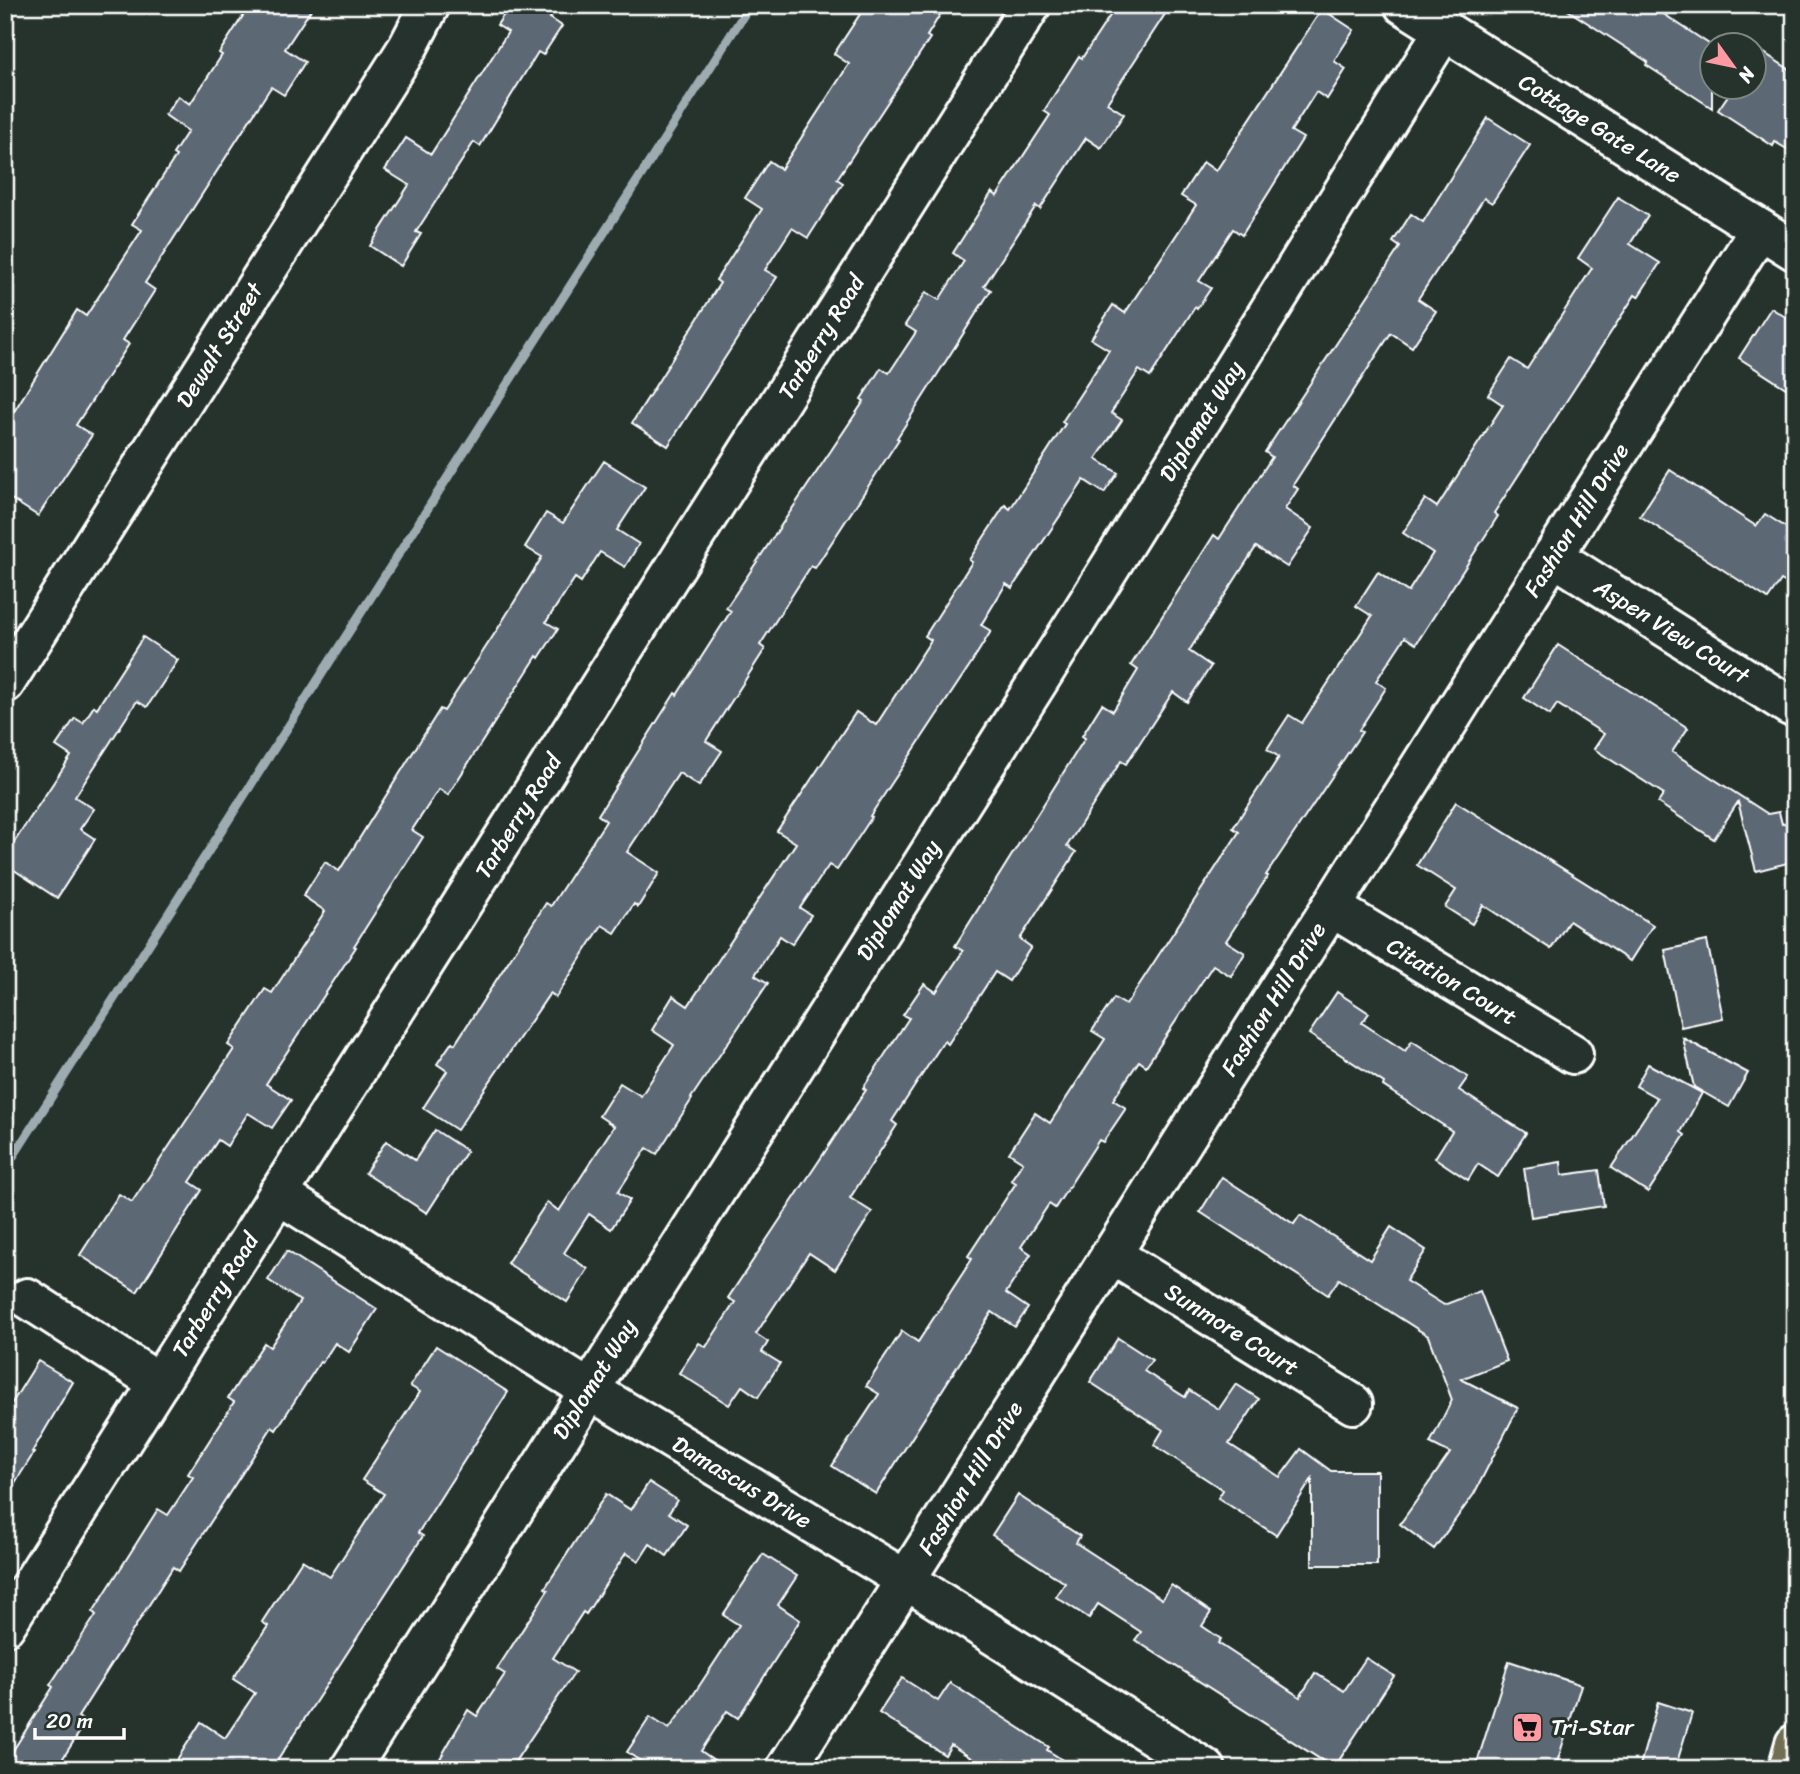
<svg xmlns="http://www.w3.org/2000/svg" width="1800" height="1774" viewBox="0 0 1800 1774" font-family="Sriracha,sans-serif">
  <rect width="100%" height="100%" fill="#26332d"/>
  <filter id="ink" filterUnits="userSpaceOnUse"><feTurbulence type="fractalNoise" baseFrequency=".0143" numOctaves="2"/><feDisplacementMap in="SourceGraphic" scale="14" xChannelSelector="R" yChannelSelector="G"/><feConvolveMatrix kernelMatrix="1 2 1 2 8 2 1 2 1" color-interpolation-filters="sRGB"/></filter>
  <g filter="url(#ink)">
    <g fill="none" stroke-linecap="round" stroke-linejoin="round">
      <!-- stream -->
      <polyline stroke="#9eacb2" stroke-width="9" points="5,1169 750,5"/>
    </g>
    <!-- building -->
    <g fill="#5d6775" stroke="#fff" stroke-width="2">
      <polygon points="250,5 314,5 285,49 305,62 284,95 271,87 145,283 155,290 123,340 129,344 76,425 92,435 38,516 5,495 5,426 77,310 86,316 142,230 132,224 176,156 173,154 188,131 165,115 178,96 190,104 222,55 219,53"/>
      <polygon points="510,5 559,5 550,18 562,26 543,55 538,52 480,146 474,142 416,232 421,234 401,266 370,246 409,185 385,170 406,138 431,154 508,32 497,25"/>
      <polygon points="866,5 946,5 927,36 930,38 837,179 843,183 808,238 792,228 765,270 777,277 668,446 632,423 720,283 716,280 762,209 745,198 769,161 781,169 849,64 834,54"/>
      <polygon points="1117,5 1171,5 1107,103 1124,114 1101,148 1086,138 1040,209 1036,206 984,286 991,290 897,438 899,439 815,568 811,566 760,645 765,649 706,741 722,751 699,786 679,773 627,852 659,873 638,907 634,904 615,933 602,925 556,997 550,993 457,1130 423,1108 447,1071 437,1064 452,1042 455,1044 546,903 551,906 606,821 598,815 675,693 677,695 731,611 726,608 864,401 861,399 881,368 889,373 916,332 905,325 926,292 939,300 964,261 953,253 992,192 997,196 1050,115 1044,111 1079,56 1082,58"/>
      <polygon points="1560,5 1650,5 1712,46 1712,108 1646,65 1648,62"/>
      <polygon points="1322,9 1354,30 1334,61 1346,69 1327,99 1316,92 1291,131 1303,138 1242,235 1233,229 1199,281 1211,288 1197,309 1195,307 1150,377 1139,370 1111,413 1122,420 1096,459 1118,473 1104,493 1084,480 1012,588 1006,584 981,625 991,631 970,665 870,816 872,817 837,870 829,865 800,908 811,915 792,944 780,936 755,975 768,983 691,1098 692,1099 657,1154 647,1148 618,1192 630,1200 611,1229 589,1214 564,1253 588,1269 567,1302 507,1263 547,1202 559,1211 614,1126 599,1116 620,1083 641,1096 674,1045 652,1030 673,996 688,1006 796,843 777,831 856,712 876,725 931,640 925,636 972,562 969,560 1005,505 1010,509 1065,424 1062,422 1109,350 1091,339 1113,305 1125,313 1196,205 1181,196 1203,162 1216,171"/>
      <polygon points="1758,49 1795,73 1795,154 1775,142 1773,146 1718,110 1733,88 1754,88 1754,55"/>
      <polygon points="1488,118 1530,145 1492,203 1484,198 1418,299 1436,311 1412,347 1391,333 1293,485 1298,489 1285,509 1313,528 1287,567 1256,547 1189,651 1211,666 1187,702 1173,692 1126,764 1121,761 1067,846 1076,852 1020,939 1031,947 1009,981 995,972 948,1044 944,1041 892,1121 897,1125 850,1198 872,1212 835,1270 809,1253 756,1334 768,1342 762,1352 780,1363 758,1397 742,1386 729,1405 679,1373 699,1343 706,1347 735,1302 728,1298 866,1090 863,1088 909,1018 903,1015 924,984 936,992 963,951 955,946 1085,738 1082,736 1102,704 1113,711 1138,670 1131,665 1214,535 1219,539 1272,457 1265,452 1400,247 1393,242 1411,214 1423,222"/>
      <polygon points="1618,197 1648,216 1630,244 1660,263 1638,297 1635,295 1494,513 1498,516 1416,644 1405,637 1376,681 1386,688 1359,730 1362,732 1266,875 1268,876 1226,941 1245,953 1231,976 1213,965 1146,1066 1139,1061 1113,1100 1126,1108 1103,1142 1099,1140 1055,1208 1049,1204 1021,1247 1031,1254 1006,1293 1028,1308 1015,1327 992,1312 876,1494 832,1466 879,1394 866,1386 902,1331 918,1342 972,1259 968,1256 1016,1183 1011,1180 1023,1162 1009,1153 1035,1113 1050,1123 1105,1039 1092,1031 1114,998 1126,1005 1239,832 1233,828 1279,757 1267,749 1289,715 1302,723 1372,616 1356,606 1378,572 1408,592 1433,553 1403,533 1425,499 1437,507 1503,405 1488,395 1511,359 1527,369 1592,268 1578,258"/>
      <polygon points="1771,308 1795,323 1795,394 1739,358"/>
      <polygon points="604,461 645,487 617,530 639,544 625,567 600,552 581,582 575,578 546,622 558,629 539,658 537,656 448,795 439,789 412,830 423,837 354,946 356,947 266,1084 291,1100 272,1128 248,1113 227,1146 218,1140 190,1182 202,1190 137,1292 80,1255 119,1194 132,1202 234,1049 228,1045 265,989 272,993 325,911 303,896 325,862 339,871 440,709 444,711 497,630 542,557 525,547 546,513 563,523"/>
      <polygon points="1670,470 1756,526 1765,514 1795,533 1795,588 1781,580 1768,599 1640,516"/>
      <polygon points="143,637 178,660 147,707 137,701 75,797 94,809 80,829 95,839 57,898 5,864 5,856 71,756 56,746 75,718 83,723 94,706 97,708"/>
      <polygon points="1558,645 1688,728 1672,752 1768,814 1779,812 1782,824 1795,821 1795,861 1756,871 1738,802 1714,839 1658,803 1664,794 1594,749 1604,734 1557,704 1550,715 1524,698"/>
      <polygon points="1456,802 1653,925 1630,961 1569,921 1551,949 1483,905 1472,924 1445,907 1456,890 1417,865"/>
      <polygon points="1707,941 1723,1018 1681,1027 1665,950"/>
      <polygon points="1337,992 1369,1013 1362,1023 1405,1051 1412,1041 1468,1077 1459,1090 1526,1133 1498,1177 1478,1164 1468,1180 1435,1158 1452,1131 1383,1086 1384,1083 1309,1034"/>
      <polygon points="1683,1038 1748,1073 1729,1107 1694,1087"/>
      <polygon points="1648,1064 1702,1093 1681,1132 1685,1135 1648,1192 1611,1168 1657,1098 1636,1086"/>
      <polygon points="435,1130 467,1151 427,1213 365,1173 386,1141 415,1160"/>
      <polygon points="1561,1162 1562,1175 1599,1170 1604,1206 1531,1217 1524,1168"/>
      <polygon points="1222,1177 1294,1224 1300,1215 1370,1260 1391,1227 1426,1250 1406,1281 1444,1305 1480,1291 1507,1361 1461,1379 1518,1408 1474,1494 1434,1549 1400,1524 1450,1453 1430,1443 1452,1400 1428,1336 1339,1279 1328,1295 1200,1212"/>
      <polygon points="287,1251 377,1309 349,1352 335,1343 322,1363 320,1362 276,1430 272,1427 179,1571 173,1567 78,1717 86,1722 56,1769 21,1769 7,1760 53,1687 50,1685 96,1615 93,1612 158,1509 168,1515 193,1477 188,1474 234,1402 228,1398 264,1343 270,1347 300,1301 268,1280"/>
      <polygon points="1118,1338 1152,1360 1144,1371 1185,1397 1189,1390 1219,1409 1236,1384 1259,1399 1229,1444 1280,1477 1301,1449 1331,1471 1377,1471 1377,1565 1312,1565 1312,1479 1276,1535 1218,1498 1223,1490 1154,1445 1163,1430 1090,1382"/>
      <polygon points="436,1346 508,1392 418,1533 423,1536 272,1769 171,1769 201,1722 225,1738 255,1693 233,1679 268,1626 262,1622 302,1560 330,1577 384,1494 362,1480 420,1392 410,1386"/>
      <polygon points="38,1361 73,1382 32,1452 34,1453 5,1498 5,1414"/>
      <polygon points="649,1482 677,1500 669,1513 687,1525 667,1556 650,1544 639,1561 626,1553 586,1614 583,1612 553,1658 575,1672 510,1769 434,1769 468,1710 477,1716 505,1674 497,1669 548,1590 545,1588 606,1494 631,1510"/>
      <polygon points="1018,1495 1080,1536 1076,1543 1162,1599 1171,1585 1211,1612 1202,1626 1221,1639 1218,1643 1300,1697 1315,1673 1344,1691 1366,1658 1394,1676 1334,1768 1135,1640 1141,1632 1098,1604 1089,1618 1056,1597 1065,1583 992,1535"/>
      <polygon points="763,1554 797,1576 778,1605 800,1620 738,1718 727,1711 701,1751 727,1769 652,1769 627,1752 650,1717 669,1729 688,1703 739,1625 723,1615"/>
      <polygon points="1509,1661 1581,1685 1555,1769 1475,1769"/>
      <polygon points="902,1678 938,1701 950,1683 1049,1747 1047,1750 1077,1769 988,1769 951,1745 945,1755 879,1713"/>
      <polygon points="1658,1702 1692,1713 1675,1769 1639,1769"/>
    </g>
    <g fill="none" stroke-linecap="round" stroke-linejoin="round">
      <defs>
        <g id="minor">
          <polyline points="1404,5 1795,251"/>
          <polyline points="1553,556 1790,706"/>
          <polyline points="5,683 408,47 430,5"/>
          <polyline points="1331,907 1573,1054"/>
          <polyline points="278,1194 588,1389 906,1580 1206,1769"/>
          <polyline points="1111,1254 1353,1404"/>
          <polyline points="27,1298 159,1383"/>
          <polyline points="5,1626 1031,5"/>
          <polyline points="350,1769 1082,612 1444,30"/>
          <polyline points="786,1769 1760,229"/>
        </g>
        <polyline id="major" points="1788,1769 1795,1744"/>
      </defs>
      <!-- minor casing -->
      <use href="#minor" stroke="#fff" stroke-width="44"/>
      <!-- major casing -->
      <use href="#major" stroke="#fff" stroke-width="44"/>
      <!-- minor -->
      <use href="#minor" stroke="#26332d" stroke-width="38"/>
      <!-- major -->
      <use href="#major" stroke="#726e52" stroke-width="38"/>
    </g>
  </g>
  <!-- icons -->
  <defs>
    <symbol id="supermarket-square" viewBox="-11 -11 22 22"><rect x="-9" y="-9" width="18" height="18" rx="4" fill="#ff9aa2" stroke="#26332d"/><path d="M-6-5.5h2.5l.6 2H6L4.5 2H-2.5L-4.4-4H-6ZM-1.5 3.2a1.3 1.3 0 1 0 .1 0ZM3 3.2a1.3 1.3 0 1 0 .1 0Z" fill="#111"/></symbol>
  </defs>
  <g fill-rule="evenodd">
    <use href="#supermarket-square" x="1510" y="1710" width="35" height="35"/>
  </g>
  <g text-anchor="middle" stroke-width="6" stroke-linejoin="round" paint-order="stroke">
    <!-- street labels -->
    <g font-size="23" fill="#fff" stroke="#26332d">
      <text transform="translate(1600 128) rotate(32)" y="8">Cottage Gate Lane</text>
      <text transform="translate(821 337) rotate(-58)" y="8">Tarberry Road</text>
      <text transform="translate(219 345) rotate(-58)" y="8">Dewalt Street</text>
      <text transform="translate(1201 421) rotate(-58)" y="8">Diplomat Way</text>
      <text transform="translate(1576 520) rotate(-58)" y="8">Fashion Hill Drive</text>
      <text transform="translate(1672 631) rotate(32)" y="8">Aspen View Court</text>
      <text transform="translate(518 816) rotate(-58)" y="8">Tarberry Road</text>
      <text transform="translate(898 900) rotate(-58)" y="8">Diplomat Way</text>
      <text transform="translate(1452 981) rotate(31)" y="8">Citation Court</text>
      <text transform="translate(1273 999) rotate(-58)" y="8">Fashion Hill Drive</text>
      <text transform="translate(215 1295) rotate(-58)" y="8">Tarberry Road</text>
      <text transform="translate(1232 1329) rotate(32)" y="8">Sunmore Court</text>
      <text transform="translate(594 1379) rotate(-58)" y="8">Diplomat Way</text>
      <text transform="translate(970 1478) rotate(-58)" y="8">Fashion Hill Drive</text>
      <text transform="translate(742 1482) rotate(31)" y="8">Damascus Drive</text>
    </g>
    <!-- poi labels -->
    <g font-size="23" fill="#fff" stroke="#26332d" text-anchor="start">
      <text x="1551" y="1735">Tri-Star</text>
    </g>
  </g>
  <!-- margin -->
  <rect width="1800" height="1774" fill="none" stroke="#26332d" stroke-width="28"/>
  <rect x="14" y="14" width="1772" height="1746" fill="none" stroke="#fff" stroke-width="2.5" filter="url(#ink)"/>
  <!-- north arrow -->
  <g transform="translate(1733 66) rotate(123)"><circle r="33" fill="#26332d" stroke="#7d8581" stroke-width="2"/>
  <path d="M0-5L12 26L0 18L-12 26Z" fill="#ff9aa2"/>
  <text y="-10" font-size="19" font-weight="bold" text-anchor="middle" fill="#ffffff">N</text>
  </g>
  <!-- scale -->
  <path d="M35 1728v10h89v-10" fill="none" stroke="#ffffff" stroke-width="3.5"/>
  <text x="46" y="1728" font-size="21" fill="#ffffff" stroke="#26332d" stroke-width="5" paint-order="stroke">20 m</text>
</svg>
